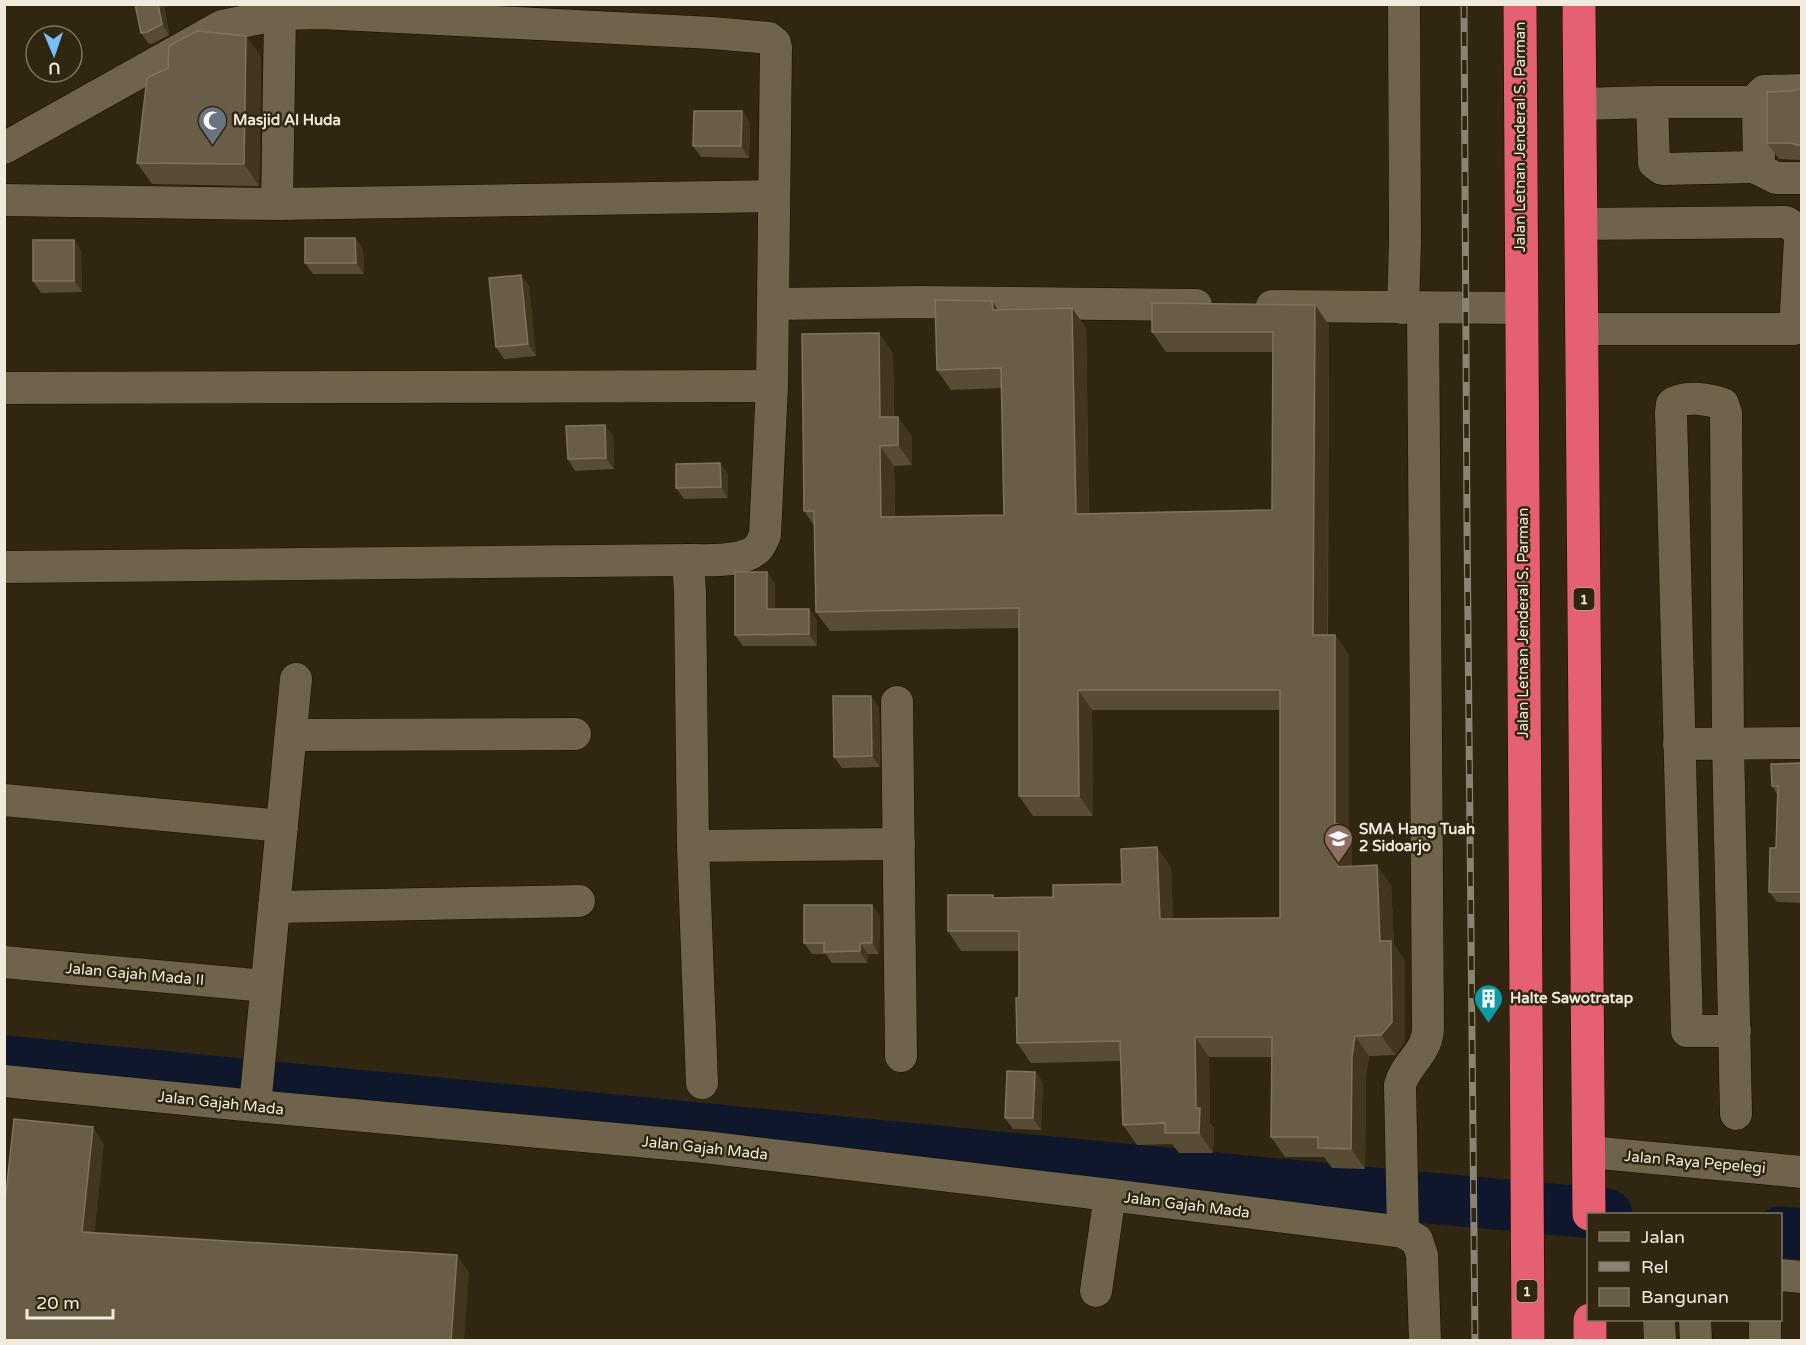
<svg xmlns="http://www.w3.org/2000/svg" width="1806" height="1345" viewBox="0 0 1806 1345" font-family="'Varela Round',sans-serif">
  <rect width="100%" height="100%" fill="#312611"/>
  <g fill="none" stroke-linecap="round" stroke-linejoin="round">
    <!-- river -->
    <g stroke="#0e172b" stroke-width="51">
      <polyline points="4,1061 1383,1194"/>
      <polyline points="1417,1197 1607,1214"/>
      <polyline points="1780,1232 1802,1234"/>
    </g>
    <defs>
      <g id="minor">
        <polyline points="1753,102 1764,91 1802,90"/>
        <polyline points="1580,104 1652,102 1753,102 1757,104 1758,110 1759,162 1754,167 1662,169 1654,163 1652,102"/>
        <path d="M4 148 222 26 280 14 321 13 712 33 769 38 775 43 776 48 772 386 765 535C763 539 761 545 758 548 744 563 708 560 688 560L4 567"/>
        <polyline points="1754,167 1776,178 1802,178"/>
        <polyline points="4,200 277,204 774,196"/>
        <polyline points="277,204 280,14"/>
        <polyline points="1581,224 1786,222 1797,229 1800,239 1795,329 1582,329"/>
        <polyline points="774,304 918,302 1196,305"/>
        <polyline points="1272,306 1521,308"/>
        <polyline points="1403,308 1405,241 1404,4"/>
        <polyline points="4,388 772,386"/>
        <polyline points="688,560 690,592 693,846 702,1083"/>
        <polyline points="897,702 901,1056"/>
        <polyline points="291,735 575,734"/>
        <polyline points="1679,744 1802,743"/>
        <polyline points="4,800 282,826"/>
        <polyline points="693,846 899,844"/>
        <polyline points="274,907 579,901"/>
        <polyline points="4,962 266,986"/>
        <path d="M1735 1031H1687L1671 412 1672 404C1684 395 1709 399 1723 404L1726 413 1728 743 1736 1114"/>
        <polyline points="4,1081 255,1106 704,1147 1110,1195 1403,1232 1417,1240 1422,1255 1425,1340"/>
        <polyline points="255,1106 296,679"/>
        <polyline points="1589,1152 1802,1172"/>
        <path d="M1403 1232 1400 1085C1405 1066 1421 1057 1426 1040 1428 1035 1428 1030 1428 1025L1423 308"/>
        <polyline points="1780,1275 1802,1277"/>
        <polyline points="1096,1291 1110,1195"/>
        <polyline points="1659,1320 1660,1340"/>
        <polyline points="1695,1320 1696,1340"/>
        <polyline points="1765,1320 1765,1340"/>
      </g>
      <g id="highway">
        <polyline points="1520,4 1528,1340"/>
        <polyline points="1579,4 1589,1214"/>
        <polyline points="1590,1320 1590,1340"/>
      </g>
    </defs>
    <!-- minor casing -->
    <use href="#minor" stroke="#180e00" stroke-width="33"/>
    <!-- highway casing -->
    <use href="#highway" stroke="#180e00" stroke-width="34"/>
    <!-- minor -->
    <use href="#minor" stroke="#6f634c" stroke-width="32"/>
    <!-- highway -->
    <use href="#highway" stroke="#e56073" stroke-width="33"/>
    <defs>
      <polyline id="rail" points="1464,4 1467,527 1475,1340"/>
    </defs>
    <!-- rail casing -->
    <use href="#rail" stroke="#8c8372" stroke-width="7"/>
    <!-- rail -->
    <use href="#rail" stroke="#312611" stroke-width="4.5" stroke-dasharray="14" stroke-linecap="butt"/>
  </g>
  <!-- wall -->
  <g fill="#584c35">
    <polygon points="164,4 169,35 154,43 149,44 141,33"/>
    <polygon points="246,36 261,57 259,186 152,184 137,163"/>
    <polygon points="1802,87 1802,160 1779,159 1767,143 1791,91 1799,89"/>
    <polygon points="742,111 750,123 749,158 701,157 693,146"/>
    <polygon points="355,238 363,249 364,274 313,274 305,263"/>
    <polygon points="74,240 81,251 82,292 41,293 33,281"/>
    <polygon points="529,286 536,356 504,359 496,347"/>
    <polygon points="1315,305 1329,325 1328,635 1335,635 1349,655 1349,841 1352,844 1352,866 1391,885 1394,945 1405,961 1405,1042 1395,1055 1369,1056 1366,1076 1365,1169 1332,1168 1324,1157 1285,1157 1271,1137 1271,1057 1209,1057 1210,1123 1214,1128 1213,1153 1179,1153 1172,1144 1137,1145 1123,1125 1121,1061 1031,1063 1017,1043 1019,998 1019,951 961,951 948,931 993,895 995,898 1053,897 1122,884 1171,867 1173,919 1280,918 1280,710 1092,710 1093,816 1033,816 1019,796 1019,628 830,631 816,612 815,527 804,511 893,353 894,417 898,417 912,437 912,465 894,466 895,517 1004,515 1002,388 951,390 937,370 998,310 1086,328 1089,513 1272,510 1273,352 1166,352 1152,332"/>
    <polygon points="613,436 614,469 575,471 568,459"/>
    <polygon points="720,463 728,475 728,498 684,499 676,488"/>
    <polygon points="775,583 775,609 809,609 817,621 817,646 743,646 735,635"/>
    <polygon points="871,696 879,708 880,767 842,768 834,757"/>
    <polygon points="1802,763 1802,903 1777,902 1769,892 1776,848 1777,794 1772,786"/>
    <polygon points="880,916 879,954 868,954 867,963 832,963 826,954 812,954 804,943"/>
    <polygon points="1035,1072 1043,1083 1041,1130 1013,1129 1005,1118"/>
  </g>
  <!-- shaded-wall -->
  <g fill="#42361f">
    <polygon points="158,4 164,4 169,35 162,24"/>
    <polygon points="246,36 261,57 259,186 244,164"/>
    <polygon points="742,111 750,123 749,158 741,146"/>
    <polygon points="355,238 363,249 364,274 356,263"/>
    <polygon points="74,240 81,251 82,292 74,281"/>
    <polygon points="521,275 529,286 536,356 528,344"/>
    <polygon points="992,301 1006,321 993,310"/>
    <polygon points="1315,305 1329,325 1327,655 1313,635"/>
    <polygon points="1072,308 1086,328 1089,534 1076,514"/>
    <polygon points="879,333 893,353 894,437 880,417"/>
    <polygon points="898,417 912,437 912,465 898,445"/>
    <polygon points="605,425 613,436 614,469 606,458"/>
    <polygon points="880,446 894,466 895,537 881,517"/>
    <polygon points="720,463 728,475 728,498 721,487"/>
    <polygon points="767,572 775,583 775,621 767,609"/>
    <polygon points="809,609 817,621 817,646 809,634"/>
    <polygon points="1335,635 1349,655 1349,841 1352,844 1352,887 1338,867 1335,824"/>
    <polygon points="1078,690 1092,710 1093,816 1079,796"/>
    <polygon points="871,696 879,708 880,767 872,756"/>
    <polygon points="1157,847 1171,867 1174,939 1160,919"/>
    <polygon points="1377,865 1391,885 1394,945 1405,961 1405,1042 1395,1055 1381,1035 1380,941"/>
    <polygon points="872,905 880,916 879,954 872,943"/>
    <polygon points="860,943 868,954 867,963 860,951"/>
    <polygon points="1355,1036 1369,1056 1366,1076 1365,1169 1351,1149 1352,1056"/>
    <polygon points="1195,1037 1209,1057 1210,1123 1214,1128 1213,1153 1199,1133 1196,1108"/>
    <polygon points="1035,1072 1043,1083 1041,1130 1033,1118"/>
    <polygon points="93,1127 104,1144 93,1248 82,1232"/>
    <polygon points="457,1255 469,1272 464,1341 451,1341"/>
  </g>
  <!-- building -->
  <g fill="#695d47" stroke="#7e735e" stroke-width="1.5">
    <polygon points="135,4 158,4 162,24 147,32 141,33"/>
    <polygon points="197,31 246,36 244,164 137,163 147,78 168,68 169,46"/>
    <polygon points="1802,87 1802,146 1790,143 1767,143 1767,92 1791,91 1799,89"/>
    <polygon points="694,111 742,111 741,146 693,146"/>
    <polygon points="305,238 355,238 356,263 305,263"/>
    <rect x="33" y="240" width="41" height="41"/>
    <polygon points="521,275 528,344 496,347 489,278"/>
    <polygon points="935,300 992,301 993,310 1072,308 1076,514 1272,510 1273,332 1152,332 1152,303 1315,305 1313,635 1335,635 1335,824 1338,824 1338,867 1377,865 1380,941 1391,941 1392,1022 1381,1035 1355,1036 1352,1056 1351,1149 1318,1148 1318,1137 1271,1137 1272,1037 1195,1037 1196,1108 1200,1108 1199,1133 1165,1133 1165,1123 1123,1125 1120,1041 1017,1043 1016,998 1019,998 1019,931 948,931 948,895 993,895 993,898 1053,897 1053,885 1122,884 1121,849 1157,847 1160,919 1280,918 1280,690 1078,690 1079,796 1019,796 1019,608 816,612 814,511 804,511 802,334 879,333 880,417 898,417 898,445 880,446 881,517 1004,515 1001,368 937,370"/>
    <polygon points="605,425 606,458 568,459 566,426"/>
    <polygon points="720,463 721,487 676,488 676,464"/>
    <polygon points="735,572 767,572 767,609 809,609 809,634 735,635"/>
    <polygon points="833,696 871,696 872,756 834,757"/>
    <polygon points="1802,763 1802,892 1769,892 1770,848 1776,848 1778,786 1772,786 1771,764"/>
    <polygon points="804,905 872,905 872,943 860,943 860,951 824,952 824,943 804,943"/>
    <polygon points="1007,1071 1035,1072 1033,1118 1005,1118"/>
    <polygon points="14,1119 93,1127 82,1232 457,1255 451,1341 4,1341 4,1212"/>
  </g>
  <!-- icons -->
  <defs>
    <symbol id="mosque-pin" viewBox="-11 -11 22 30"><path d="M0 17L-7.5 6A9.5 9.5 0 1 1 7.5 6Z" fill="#6b7280" stroke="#312611"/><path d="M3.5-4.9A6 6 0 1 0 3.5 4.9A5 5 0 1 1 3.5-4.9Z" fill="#fff"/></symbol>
    <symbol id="school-pin" viewBox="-11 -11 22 30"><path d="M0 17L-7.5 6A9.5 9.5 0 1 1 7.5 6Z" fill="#8d6e63" stroke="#312611"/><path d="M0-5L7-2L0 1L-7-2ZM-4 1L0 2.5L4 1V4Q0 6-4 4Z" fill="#fff"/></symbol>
    <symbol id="building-pin" viewBox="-11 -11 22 30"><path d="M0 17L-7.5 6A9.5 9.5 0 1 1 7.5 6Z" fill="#0f9aa8" stroke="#312611"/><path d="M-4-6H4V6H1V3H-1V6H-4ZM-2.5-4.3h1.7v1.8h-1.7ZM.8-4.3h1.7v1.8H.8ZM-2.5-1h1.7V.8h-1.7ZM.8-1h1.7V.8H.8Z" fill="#fff"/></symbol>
  </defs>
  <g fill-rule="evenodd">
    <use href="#mosque-pin" x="196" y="104" width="33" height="45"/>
    <use href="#school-pin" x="1322" y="822" width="33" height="45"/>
    <use href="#building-pin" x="1472" y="982" width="33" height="45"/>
  </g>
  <g text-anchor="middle" stroke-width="5" stroke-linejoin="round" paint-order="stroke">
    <!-- shield labels -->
    <g fill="#312611" stroke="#b7afa0" stroke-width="1.5">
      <rect x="1573.5" y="588" width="21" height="22" rx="4.5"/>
      <rect x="1516.5" y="1280" width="21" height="22" rx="4.5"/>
    </g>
    <g font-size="14" font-weight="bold" fill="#f1eadd">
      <text x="1584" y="604">1</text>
      <text x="1527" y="1296">1</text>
    </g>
    <!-- poi labels -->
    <g font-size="15" font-weight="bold" fill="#f1eadd" stroke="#312611" text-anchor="start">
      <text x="233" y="125">Masjid Al Huda</text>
      <text x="1359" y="834">SMA Hang Tuah<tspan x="1359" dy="17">2 Sidoarjo</tspan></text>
      <text x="1510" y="1003">Halte Sawotratap</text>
    </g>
    <!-- street labels -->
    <g font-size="15" fill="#f1eadd" stroke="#312611">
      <text transform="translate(1520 137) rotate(-90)" y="5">Jalan Letnan Jenderal S. Parman</text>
      <text transform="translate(1523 623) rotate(-90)" y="5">Jalan Letnan Jenderal S. Parman</text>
      <text transform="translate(135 974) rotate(5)" y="5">Jalan Gajah Mada II</text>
      <text transform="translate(221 1103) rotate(6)" y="5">Jalan Gajah Mada</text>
      <text transform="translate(705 1148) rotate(6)" y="5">Jalan Gajah Mada</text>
      <text transform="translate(1695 1162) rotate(5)" y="5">Jalan Raya Pepelegi</text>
      <text transform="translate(1187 1205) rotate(7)" y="5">Jalan Gajah Mada</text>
    </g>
  </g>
  <!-- border -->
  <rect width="1806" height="1345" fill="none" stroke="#f1eadd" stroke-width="12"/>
  <!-- legend -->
  <rect x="1587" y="1213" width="195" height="108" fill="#312611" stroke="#7e7463" stroke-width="1.5"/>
  <rect x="1599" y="1232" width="30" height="9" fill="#6f634c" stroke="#7e7463" stroke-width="1.5"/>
  <text x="1641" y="1243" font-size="18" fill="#f1eadd">Jalan</text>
  <rect x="1599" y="1262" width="30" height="9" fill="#8c8372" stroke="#7e7463" stroke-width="1.5"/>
  <text x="1641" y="1273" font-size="18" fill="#f1eadd">Rel</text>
  <rect x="1599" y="1288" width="30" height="18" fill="#695d47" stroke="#7e7463" stroke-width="1.5"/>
  <text x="1641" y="1303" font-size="18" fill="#f1eadd">Bangunan</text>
  <!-- north arrow -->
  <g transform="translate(54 54) rotate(178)"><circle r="28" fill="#312611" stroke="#7e7463" stroke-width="1.5"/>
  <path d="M0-4.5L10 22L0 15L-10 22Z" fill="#74c0f6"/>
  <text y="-9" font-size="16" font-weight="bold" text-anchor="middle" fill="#f1eadd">U</text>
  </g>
  <!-- scale -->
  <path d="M27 1309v9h86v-9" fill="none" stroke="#f1eadd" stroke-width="3"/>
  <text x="36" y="1309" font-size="18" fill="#f1eadd" stroke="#312611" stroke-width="4.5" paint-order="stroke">20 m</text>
</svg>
